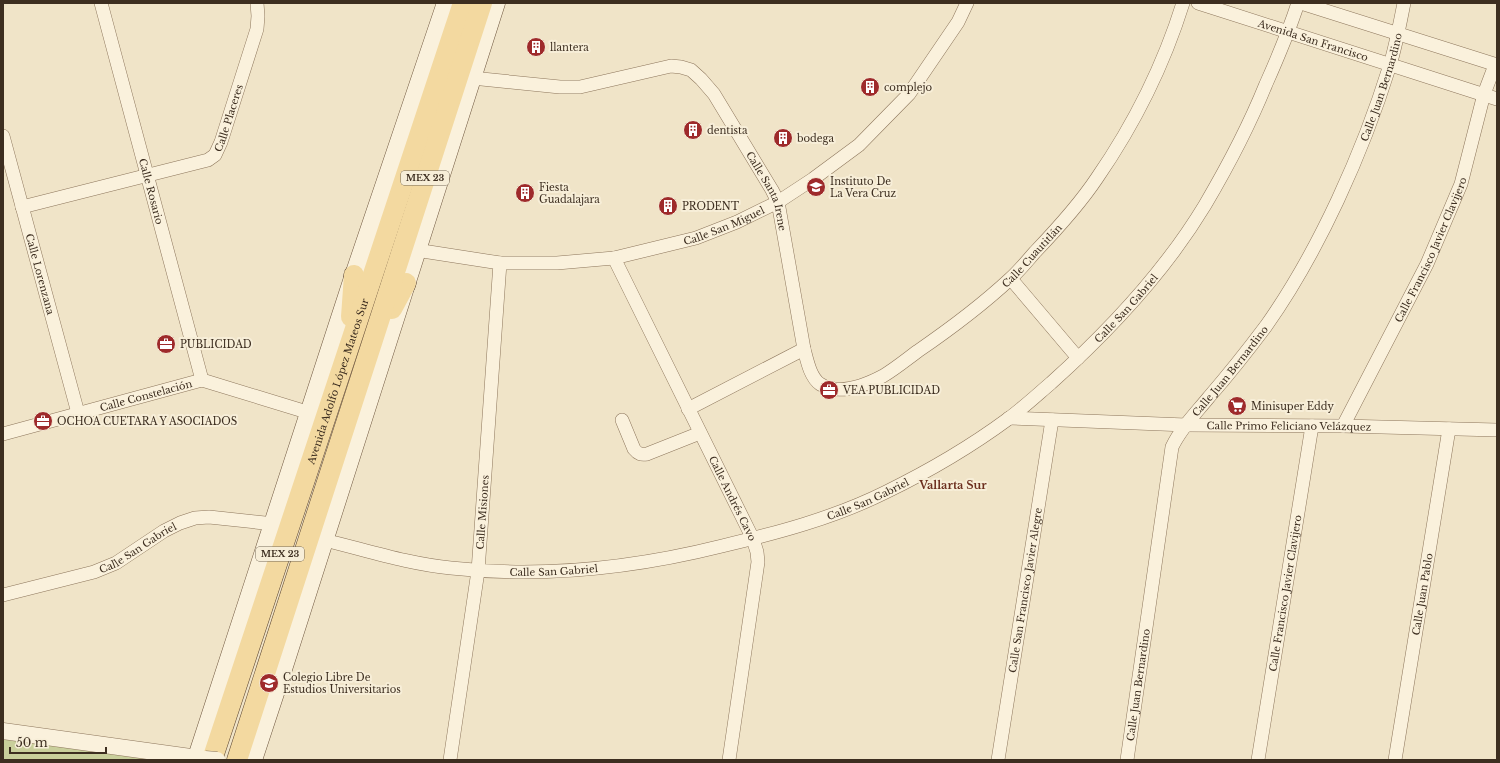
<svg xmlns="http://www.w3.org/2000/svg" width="1500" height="763" viewBox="0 0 1500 763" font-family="'Libre Baskerville',serif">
  <rect width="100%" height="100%" fill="#f0e4c8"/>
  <!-- green -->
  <polygon fill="#c9cf9b" points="3,739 158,760 3,760"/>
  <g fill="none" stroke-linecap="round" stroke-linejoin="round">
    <defs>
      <g id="minor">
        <path id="s1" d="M101 3 202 380"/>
        <path id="s2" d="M1198 3 1497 99"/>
        <polyline points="1301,3 1497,65"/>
        <path id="s3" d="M472 78 560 87H580L671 66 681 67 691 70 701 79 714 94 772 190 778 202 804 349C807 360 810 377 820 384 839 396 866 385 883 376 895 369 907 359 918 351 950 329 982 305 1010 279 1019 271 1027 261 1035 252 1057 229 1079 205 1097 178 1135 123 1163 67 1183 3"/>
        <path id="s4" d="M3 136 78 413"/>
        <path id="s5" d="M22 207 208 160 215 155 221 142 257 29 258 16 257 3"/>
        <path id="s6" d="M416 250 500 263H557L614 258 696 238 737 222 778 202 813 179 859 145 909 94 958 22 967 3"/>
        <path id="s7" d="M614 258 753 539 757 552 758 562 729 760"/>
        <polyline points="1011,279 1078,358"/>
        <polyline points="688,409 804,349"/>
        <path id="s8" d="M1009 418 1186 425 1343 426 1497 430"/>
        <path d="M622 420 634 449C638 454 641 455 647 454L700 433"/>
        <path id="s9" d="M1343 426 1427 264 1461 184 1484 94 1495 65"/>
        <path id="s10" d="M3 434 202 380 310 413"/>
        <path id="s11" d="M324 540C366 550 408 564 451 568 541 578 634 568 722 546 777 533 834 518 886 492 929 471 970 447 1008 419 1023 408 1037 395 1051 383 1109 331 1164 273 1205 205 1228 166 1249 126 1266 84 1278 57 1289 31 1298 3"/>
        <path id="s12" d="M3 595 94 572 116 563 164 531 180 523 195 518 209 517 274 524"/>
        <path id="s13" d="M450 760 478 571 500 263"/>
        <path id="s14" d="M998 760 1052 420"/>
        <path id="s15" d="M1127 760 1172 447C1181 428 1196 413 1209 397 1229 374 1248 350 1266 326 1319 251 1363 152 1390 65 1396 45 1400 23 1404 3"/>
        <path id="s16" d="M1258 760 1312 426"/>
        <path id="s17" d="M1395 760 1449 429"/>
      </g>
      <polyline id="tertiary" points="3,731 205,759"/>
      <g id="secondary">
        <polyline points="196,760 354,275 446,3"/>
        <polyline points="253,760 285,663 496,3"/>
      </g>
      <g id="primary">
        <polyline points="392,309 406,283"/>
        <polyline points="351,317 354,275"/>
        <path id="s18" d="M212 760 463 3"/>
        <polyline points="237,760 482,3"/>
      </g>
    </defs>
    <!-- minor casing -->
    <use href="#minor" stroke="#8d765c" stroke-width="14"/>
    <!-- tertiary casing -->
    <use href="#tertiary" stroke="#8d765c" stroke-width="17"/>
    <!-- secondary casing -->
    <use href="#secondary" stroke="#6f573f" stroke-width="19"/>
    <!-- primary casing -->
    <use href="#primary" stroke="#5b4430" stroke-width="21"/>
    <!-- minor -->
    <use href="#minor" stroke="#faf1dc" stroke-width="13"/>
    <!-- tertiary -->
    <use href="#tertiary" stroke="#faf1dc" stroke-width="16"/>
    <!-- secondary -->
    <use href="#secondary" stroke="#faf1dc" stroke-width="18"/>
    <!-- primary -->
    <use href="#primary" stroke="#f3d9a0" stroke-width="20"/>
    <defs>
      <polyline id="tertiary-bridge" points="205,759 217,760"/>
    </defs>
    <!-- tertiary-bridge casing -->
    <use href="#tertiary-bridge" stroke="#8d765c" stroke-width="17" stroke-linecap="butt"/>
    <!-- tertiary-bridge -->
    <use href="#tertiary-bridge" stroke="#faf1dc" stroke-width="16"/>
  </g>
  <!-- icons -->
  <defs>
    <symbol id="building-disc" viewBox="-11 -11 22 22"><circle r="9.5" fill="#9e2a2b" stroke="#f7eed8"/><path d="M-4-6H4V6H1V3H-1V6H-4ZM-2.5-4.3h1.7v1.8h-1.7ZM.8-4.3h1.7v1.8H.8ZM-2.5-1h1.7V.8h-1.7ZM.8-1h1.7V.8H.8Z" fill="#fff"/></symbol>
    <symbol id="university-disc" viewBox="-11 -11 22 22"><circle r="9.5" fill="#9e2a2b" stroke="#f7eed8"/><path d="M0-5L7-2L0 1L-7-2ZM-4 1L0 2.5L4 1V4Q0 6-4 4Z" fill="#fff"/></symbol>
    <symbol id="office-disc" viewBox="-11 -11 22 22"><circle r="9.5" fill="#9e2a2b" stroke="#f7eed8"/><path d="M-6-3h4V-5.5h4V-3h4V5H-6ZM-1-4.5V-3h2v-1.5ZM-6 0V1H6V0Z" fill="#fff"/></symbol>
    <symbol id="supermarket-disc" viewBox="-11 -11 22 22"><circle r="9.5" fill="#9e2a2b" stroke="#f7eed8"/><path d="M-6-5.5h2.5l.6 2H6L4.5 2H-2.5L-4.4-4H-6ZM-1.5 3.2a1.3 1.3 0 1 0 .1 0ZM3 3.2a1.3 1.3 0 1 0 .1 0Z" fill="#fff"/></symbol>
  </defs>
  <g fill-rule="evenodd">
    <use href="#building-disc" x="525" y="36" width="22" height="22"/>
    <use href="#building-disc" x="859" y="76" width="22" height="22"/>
    <use href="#building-disc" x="682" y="119" width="22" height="22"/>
    <use href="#building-disc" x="772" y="127" width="22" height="22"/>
    <use href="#university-disc" x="805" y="176" width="22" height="22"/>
    <use href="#building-disc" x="514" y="182" width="22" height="22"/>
    <use href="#building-disc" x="657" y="195" width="22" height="22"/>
    <use href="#office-disc" x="155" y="333" width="22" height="22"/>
    <use href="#office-disc" x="818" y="379" width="22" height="22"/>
    <use href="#supermarket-disc" x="1226" y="395" width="22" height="22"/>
    <use href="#office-disc" x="32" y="410" width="22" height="22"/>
    <use href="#university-disc" x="258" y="672" width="22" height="22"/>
  </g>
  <g text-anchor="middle" stroke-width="4" stroke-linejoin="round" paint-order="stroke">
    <!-- shield labels -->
    <g fill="#f7eed8" stroke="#756857" stroke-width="1">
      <rect x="401" y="171" width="48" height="14" rx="3"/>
      <rect x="256" y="547" width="48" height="14" rx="3"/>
    </g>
    <g font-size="9" font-weight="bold" fill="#3d2e20">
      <text x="425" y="181">MEX 23</text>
      <text x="280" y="557">MEX 23</text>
    </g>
    <!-- street labels -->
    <g font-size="10" fill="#3d2e20" stroke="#f7eed8">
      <text dy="4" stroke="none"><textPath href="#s2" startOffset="121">Avenida San Francisco</textPath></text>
      <text dy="4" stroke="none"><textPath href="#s15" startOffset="736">Calle Juan Bernardino</textPath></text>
      <text dy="4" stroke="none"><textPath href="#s5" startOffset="240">Calle Placeres</textPath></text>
      <text dy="4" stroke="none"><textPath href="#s3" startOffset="367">Calle Santa Irene</textPath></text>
      <text dy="4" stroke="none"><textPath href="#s1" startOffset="195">Calle Rosario</textPath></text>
      <text dy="4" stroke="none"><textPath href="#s6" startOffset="314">Calle San Miguel</textPath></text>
      <text dy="4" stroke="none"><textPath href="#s9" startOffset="197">Calle Francisco Javier Clavijero</textPath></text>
      <text dy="4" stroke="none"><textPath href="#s3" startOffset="828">Calle Cuautitlán</textPath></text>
      <text dy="4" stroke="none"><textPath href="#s4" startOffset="143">Calle Lorenzana</textPath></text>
      <text dy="4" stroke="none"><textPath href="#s11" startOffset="881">Calle San Gabriel</textPath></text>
      <text dy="4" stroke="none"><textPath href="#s15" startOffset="412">Calle Juan Bernardino</textPath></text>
      <text dy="4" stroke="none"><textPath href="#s18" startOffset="399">Avenida Adolfo López Mateos Sur</textPath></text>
      <text dy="4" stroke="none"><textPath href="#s10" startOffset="148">Calle Constelación</textPath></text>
      <text dy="4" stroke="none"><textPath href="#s8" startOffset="280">Calle Primo Feliciano Velázquez</textPath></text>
      <text dy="4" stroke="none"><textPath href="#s11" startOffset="557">Calle San Gabriel</textPath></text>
      <text dy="4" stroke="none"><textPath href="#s7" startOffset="268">Calle Andrés Cavo</textPath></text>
      <text dy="4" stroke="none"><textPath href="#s13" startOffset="250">Calle Misiones</textPath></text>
      <text dy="4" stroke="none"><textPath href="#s12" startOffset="144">Calle San Gabriel</textPath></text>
      <text dy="4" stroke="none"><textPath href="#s11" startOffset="233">Calle San Gabriel</textPath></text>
      <text dy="4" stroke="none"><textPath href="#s14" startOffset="172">Calle San Francisco Javier Alegre</textPath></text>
      <text dy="4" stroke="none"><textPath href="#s16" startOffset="169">Calle Francisco Javier Clavijero</textPath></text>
      <text dy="4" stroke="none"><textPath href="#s17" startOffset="168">Calle Juan Pablo</textPath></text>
      <text dy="4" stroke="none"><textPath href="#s15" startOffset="76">Calle Juan Bernardino</textPath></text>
    </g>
    <!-- poi labels -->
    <g font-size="10" fill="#3d2e20" stroke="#f7eed8" text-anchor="start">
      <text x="550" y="51">llantera</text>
      <text x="884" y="91">complejo</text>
      <text x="707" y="134">dentista</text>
      <text x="797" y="142">bodega</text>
      <text x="830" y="185">Instituto De<tspan x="830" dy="12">La Vera Cruz</tspan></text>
      <text x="539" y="191">Fiesta<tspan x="539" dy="12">Guadalajara</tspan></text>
      <text x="682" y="210">PRODENT</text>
      <text x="180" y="348">PUBLICIDAD</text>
      <text x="843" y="394">VEA PUBLICIDAD</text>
      <text x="1251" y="410">Minisuper Eddy</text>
      <text x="57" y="425">OCHOA CUETARA Y ASOCIADOS</text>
      <text x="283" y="681">Colegio Libre De<tspan x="283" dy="12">Estudios Universitarios</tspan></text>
    </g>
    <!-- neighbourhood labels -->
    <g font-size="11" font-weight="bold" fill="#6b2e1e" stroke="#f7eed8">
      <text x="953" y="489">Vallarta Sur</text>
    </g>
  </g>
  <!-- border -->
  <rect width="1500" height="763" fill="none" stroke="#3d2e20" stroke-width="8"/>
  <!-- scale -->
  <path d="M10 747v6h96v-6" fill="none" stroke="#3d2e20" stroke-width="2"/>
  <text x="16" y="747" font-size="12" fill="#3d2e20" stroke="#f7eed8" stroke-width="3" paint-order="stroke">50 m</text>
</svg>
